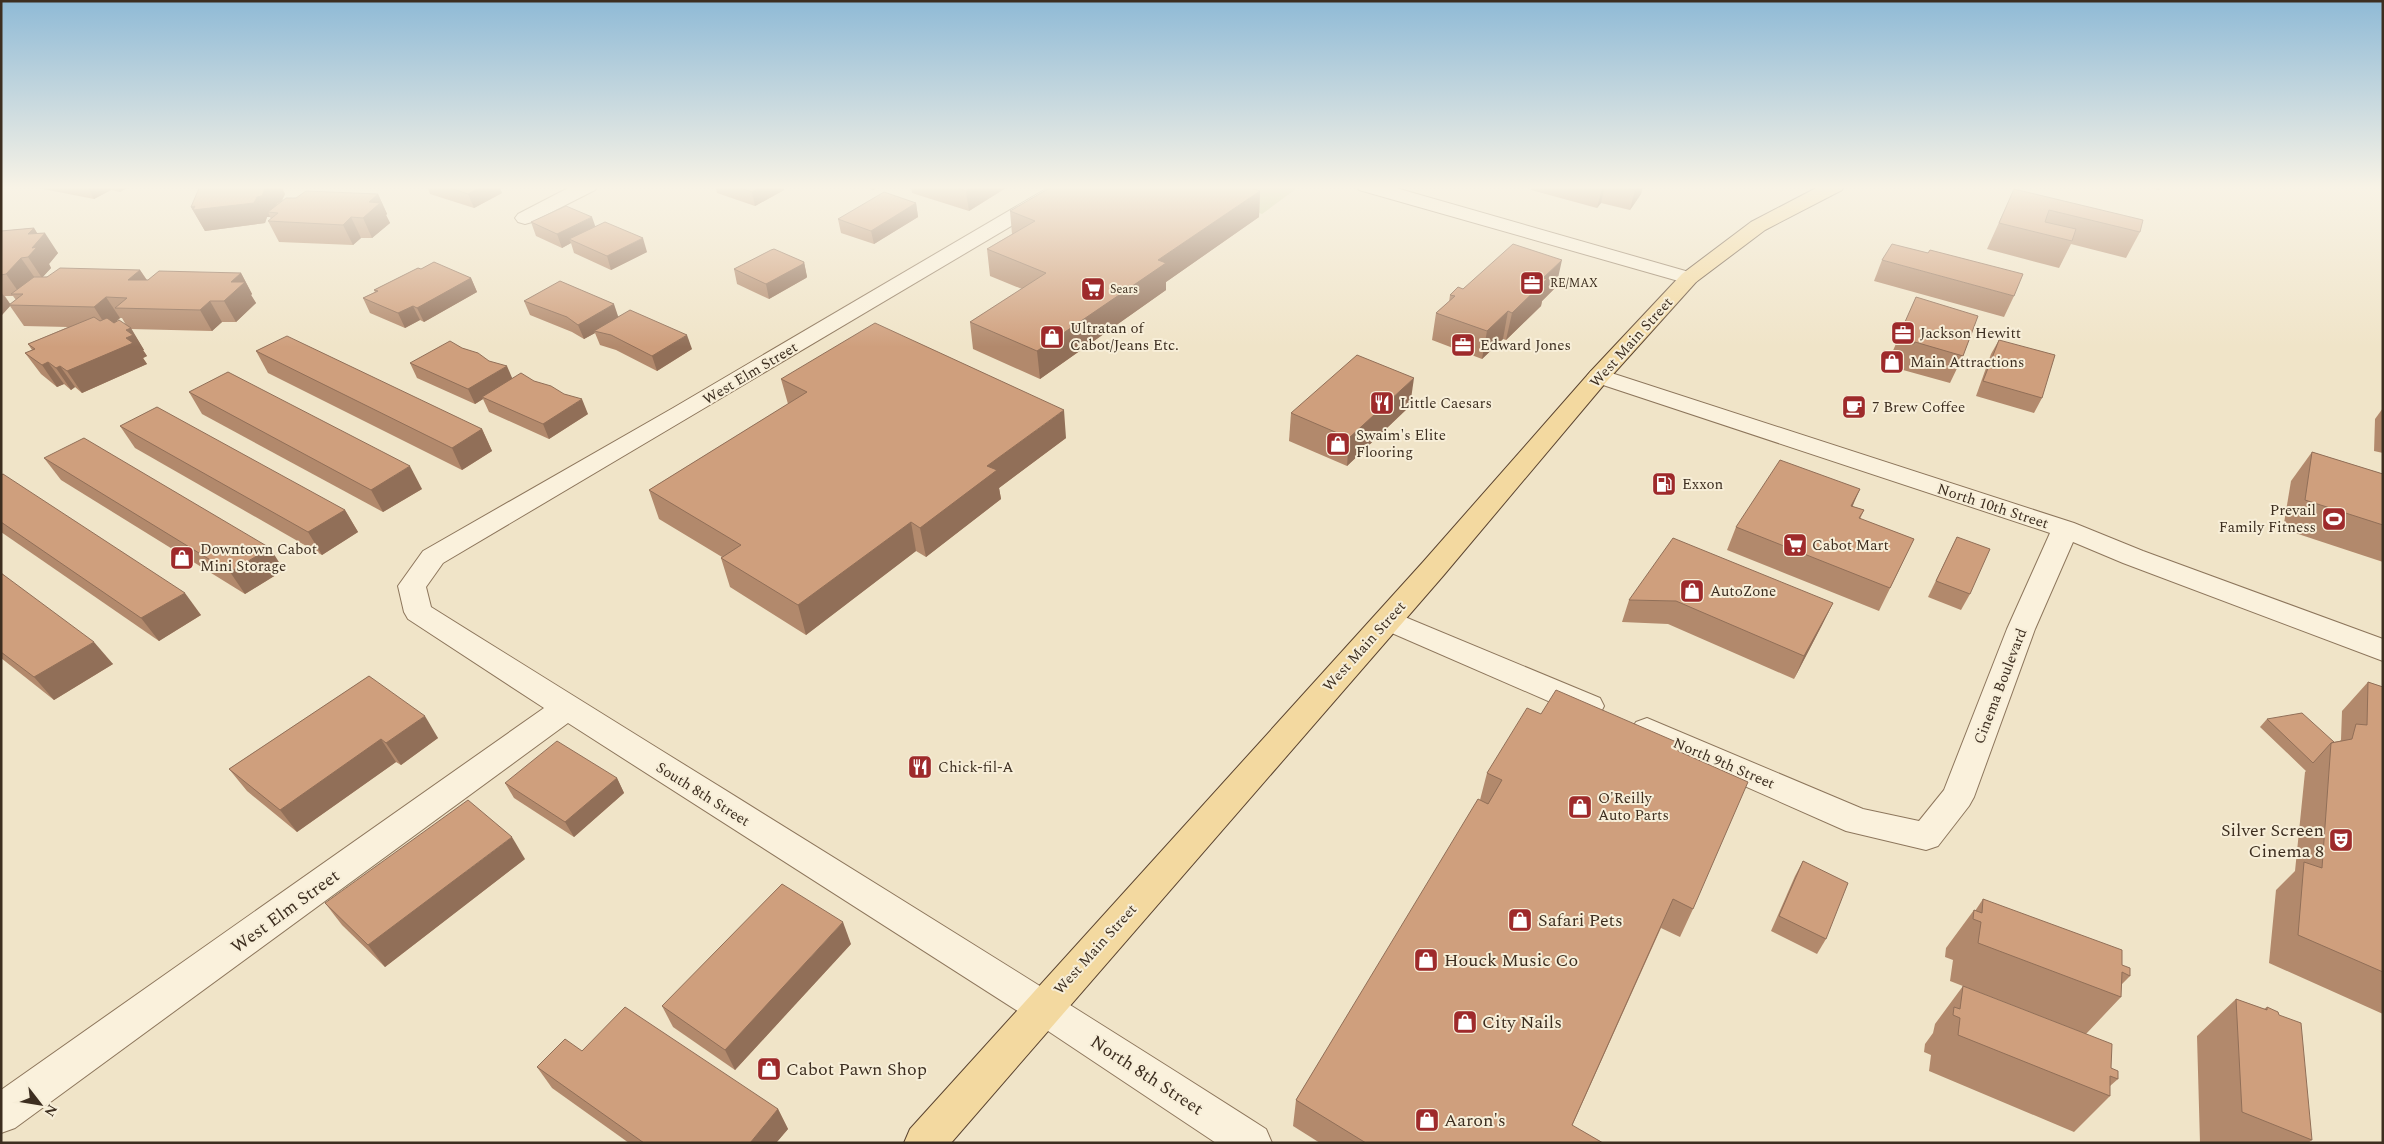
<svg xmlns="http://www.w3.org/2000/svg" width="2384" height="1144" viewBox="0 0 2384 1144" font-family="Spectral,serif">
  <rect width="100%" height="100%" fill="#f0e4c8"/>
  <!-- green -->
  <polygon fill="#c9cf9b" points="1163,186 1300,186 1262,214 1221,200"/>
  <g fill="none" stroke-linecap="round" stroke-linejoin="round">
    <defs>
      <g id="minor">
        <polygon points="572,186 597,186 595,190 532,222 525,224 518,222 515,218 518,214"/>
        <path d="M1051 186H1074L1072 190 443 563 426 587 431 607C709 781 989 952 1266 1129L1272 1143H1216L1030 1019 568 723 15 1128 1 1133V1090L544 708 408 619 404 612 398 586 423 551 673 408Z"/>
        <polygon points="1357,186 1389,186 1696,274 1699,278 1696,282 1689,284 1682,282 1359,190"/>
        <polygon points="1599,369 2074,523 2143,551 2383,639 2383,661 2123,563 2073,542 2035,629 1974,797 1969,806 1938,846 1926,850 1846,831 1636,738 1631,730 1636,722 1647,718 1863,809 1919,821 1944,790 2007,629 2050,533 1591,381 1587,376 1591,371"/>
        <polygon points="1388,610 1600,698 1604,706 1600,714 1589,718 1578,714 1378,627 1374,620 1378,613"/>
      </g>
      <polygon id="primary" points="1820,186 1844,186 1842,190 1765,230 1696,282 1607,381 1443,576 951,1143 904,1143 910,1129 1423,562 1591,371 1682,274 1751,222"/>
    </defs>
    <!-- minor casing -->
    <use href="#minor" stroke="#8d765c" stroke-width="2"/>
    <!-- primary casing -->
    <use href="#primary" stroke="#5b4430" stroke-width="2"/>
    <!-- minor -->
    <use href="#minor" fill="#faf1dc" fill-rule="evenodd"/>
    <!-- primary -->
    <use href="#primary" fill="#f3d9a0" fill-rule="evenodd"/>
  </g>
  <!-- wall -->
  <g fill="#b2896c" fill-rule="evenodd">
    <polygon points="37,186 130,186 120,192 111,190 94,199 38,188"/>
    <polygon points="427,186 499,186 502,193 474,208 430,194"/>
    <polygon points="715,186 783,186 784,190 755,206 717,193"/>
    <polygon points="863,186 880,186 873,190"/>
    <polygon points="911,186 1009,186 969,211 912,193"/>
    <polygon points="1532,186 1643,186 1641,194 1630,210 1601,203 1597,208 1531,190"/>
    <polygon points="2095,186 2109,186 2108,189"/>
    <polygon points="2145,186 2161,186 2159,190"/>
    <polygon points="2014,189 2140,232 2126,258 2071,244 2059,268 1987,249"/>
    <polygon points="283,190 285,194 282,201 296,198 378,194 387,214 386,215 390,223 372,238 361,238 353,245 279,242 268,221 271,219 270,217 267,217 265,223 205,231 191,207"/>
    <polygon points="1260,191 1259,217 1166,282 1166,290 1040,379 973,349 970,322 1022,289 990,276 987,249 1012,234 1010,211"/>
    <polygon points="916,203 918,217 874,244 841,233 838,219"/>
    <polygon points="531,222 595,227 647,252 611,270 574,253 571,243 562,248 536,236"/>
    <path d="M34 228 37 233 58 253 49 264 51 268 42 277 140 270 147 280 241 273 252 294 251 295 256 303 236 322H222L212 331 131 329 144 350H143L147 356 143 358 147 364 82 393 75 387 71 390 64 384 57 387 41 374 25 353 32 350 28 344 68 327 24 326 10 306 1 316V231ZM5 296H13L16 300 10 304ZM120 318H122L126 325 115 322Z"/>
    <polygon points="1882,260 2014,296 2004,317 1874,281"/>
    <polygon points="804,262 807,277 806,278 769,299 737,284 734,269"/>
    <polygon points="421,269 471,278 477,292 424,322 420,320 405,328 370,313 363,298 375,292 374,290"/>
    <polygon points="1556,287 1542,301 1541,306 1506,340 1503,339 1482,359 1432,340 1436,313 1449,302 1450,295 1463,289"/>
    <polygon points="1916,297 1963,356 1950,383 1903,370 1902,372 1886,367"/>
    <polygon points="524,301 619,317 692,349 657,371 616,350 600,345 595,333 584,339 572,332 530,315"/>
    <polygon points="1999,340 2042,398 2034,413 1976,396 1991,354"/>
    <polygon points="256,351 482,429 492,451 462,470 268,373"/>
    <polygon points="410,363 512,378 588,414 549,439 489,412 483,399 475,404 417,378"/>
    <polygon points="781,379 1066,438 999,488 1001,499 926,557 916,551 806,635 730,587 721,558 722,557 659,519 649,490 788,404"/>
    <polygon points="189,392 422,489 383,512 202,414"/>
    <polygon points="1410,406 1347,466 1289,441 1291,413"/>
    <polygon points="2383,408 2383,453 2374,451 2375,419"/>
    <polygon points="120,426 345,510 358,532 322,555 135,448"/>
    <polygon points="2312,452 2383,474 2383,562 2283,529 2291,481"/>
    <polygon points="44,458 284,570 245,594 61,480"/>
    <polygon points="1,475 201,615 159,641 1,532"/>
    <polygon points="1860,489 1852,506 1864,510 1860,519 1914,539 1879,611 1727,550 1736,527"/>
    <polygon points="1957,537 1970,594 1961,610 1928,597"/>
    <polygon points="1,573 113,664 54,700 1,658"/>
    <polygon points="1629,600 1833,603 1822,625 1794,679 1668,624 1622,622"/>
    <polygon points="369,676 438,738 401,765 396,762 297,832 247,791 229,769"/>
    <polygon points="2368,682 2383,687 2383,1014 2269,963 2276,890 2295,871 2305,772 2306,771 2260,727 2267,719 2334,742 2340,741 2341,740 2342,711"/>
    <polygon points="1541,714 1678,751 1693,909 1680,937 1661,928 1572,1126 1603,1143 1320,1143 1293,1126 1296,1100 1480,800 1487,773"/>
    <polygon points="617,778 624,793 574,837 514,798 505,783"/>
    <polygon points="525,859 385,967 342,925 325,903"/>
    <polygon points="1803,861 1826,939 1817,954 1771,931 1795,876"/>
    <polygon points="1983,899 2122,965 2130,976 2121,985 2121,997 2086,1034 1950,981 1953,960 1945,957 1946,948 1974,910 1975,911"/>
    <polygon points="851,944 735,1070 673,1027 662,1006"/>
    <polygon points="1963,986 2111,1068 2118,1079 2110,1086 2110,1096 2074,1132 1929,1071 1931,1055 1924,1052 1925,1044 1933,1033 1935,1024"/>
    <polygon points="2236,999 2264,1009 2267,1007 2312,1140 2308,1143 2200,1143 2197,1036"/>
    <polygon points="582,1051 778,1109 788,1129 776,1143 629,1143 552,1088 537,1067"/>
  </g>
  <!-- shaded-wall -->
  <g fill="#916f58">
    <polygon points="87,186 109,186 111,190 94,199"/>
    <polygon points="117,186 130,186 120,192"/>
    <polygon points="266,186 284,186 283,190 285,194 281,202 277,203 274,213 268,212 270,217 267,217 265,223 205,231 191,207 257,197"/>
    <polygon points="483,186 499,186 502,193 474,208 468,194"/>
    <polygon points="762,186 783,186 784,190 755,206 752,192"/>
    <polygon points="873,186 880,186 873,190"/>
    <polygon points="974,186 1009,186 969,211 966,191"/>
    <polygon points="1603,186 1605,186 1601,203 1597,208 1602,188"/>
    <polygon points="1637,186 1643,186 1641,194 1630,210 1635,190"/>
    <polygon points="1260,191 1259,217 1166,282 1166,290 1040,379 1037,351 1158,260"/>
    <polygon points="378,194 387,214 386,215 390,223 372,238 363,218 369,202"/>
    <polygon points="916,203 918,217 874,244 871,231"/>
    <polygon points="351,217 361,238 353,245 343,225"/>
    <polygon points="592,217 597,231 569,239 571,243 562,248 557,234"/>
    <polygon points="34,228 40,238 45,233 58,253 49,264 51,268 42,278 28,257 28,234"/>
    <polygon points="643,238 647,252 611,270 607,256"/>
    <polygon points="21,258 35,278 20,294 6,274"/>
    <polygon points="1562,260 1556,287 1542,301 1541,306 1506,340 1512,313 1543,278"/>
    <polygon points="804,262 807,277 806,278 769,299 766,284"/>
    <polygon points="140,270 153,290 128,280"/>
    <polygon points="241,273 252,294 251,295 256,303 236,322 224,301 231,282"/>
    <polygon points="471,278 477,292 424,322 417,308"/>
    <polygon points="1,292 11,305 9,305 10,306 1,316"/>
    <polygon points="106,297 120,318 108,329 94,307"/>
    <polygon points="210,301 222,322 212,331 200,310"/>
    <polygon points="614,304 619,319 594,331 595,333 584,339 578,325"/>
    <polygon points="413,306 420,320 405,328 398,313"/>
    <polygon points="1508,311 1503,339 1482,359 1487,331"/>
    <polygon points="131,328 144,350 143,350 147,356 143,358 147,364 82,393 67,371 126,330"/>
    <polygon points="687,335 692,349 657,371 652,356"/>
    <polygon points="48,362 64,384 57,387 42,365"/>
    <polygon points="60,366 75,387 71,390 56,368"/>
    <polygon points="507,366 513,380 482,397 483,399 475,404 468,389"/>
    <polygon points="1414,378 1410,406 1347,466 1349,438"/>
    <polygon points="582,399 588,414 549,439 543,424"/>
    <polygon points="1064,410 1066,438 999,488 1001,499 926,557 920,528 987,466"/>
    <polygon points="482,429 492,451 462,470 452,448"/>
    <polygon points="410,466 422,489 383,512 371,490"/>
    <polygon points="1860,489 1850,512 1851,506"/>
    <polygon points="345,510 358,532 322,555 308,532"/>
    <polygon points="911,522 916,551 806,635 798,605"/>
    <polygon points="270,548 284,570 245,594 230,572"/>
    <polygon points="185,593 201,615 159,641 141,618"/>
    <polygon points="1833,603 1822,625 1794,679 1804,656"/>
    <polygon points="94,642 113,664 54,700 34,677"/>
    <polygon points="425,716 438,738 401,765 386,743"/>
    <polygon points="381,739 396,762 297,832 280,810"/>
    <polygon points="617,778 624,793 574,837 565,822"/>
    <polygon points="512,837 525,859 385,967 368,945"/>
    <polygon points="843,922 851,944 735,1070 725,1050"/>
    <polygon points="778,1109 788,1129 776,1143 750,1143"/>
  </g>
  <!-- building -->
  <g fill="#cf9f7d" stroke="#916f58">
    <polygon points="200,186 266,186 262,196 257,197 254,203 193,210 195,206 191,207"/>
    <polygon points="444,186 483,186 468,194"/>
    <polygon points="735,186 762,186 752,192"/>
    <polygon points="951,186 974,186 966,191"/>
    <polygon points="1053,186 1245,186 1260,191 1158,260 1166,263 1037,351 970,322 1046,273 987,249 1035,221 1010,211"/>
    <polygon points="1619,186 1637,186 1635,190"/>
    <polygon points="2014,189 2143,220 2140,232 2049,210 2045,222 2076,229 2072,241 1999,223"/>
    <polygon points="306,191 378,194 369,202 380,203 363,218 351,217 343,225 268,221 278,213 268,212 286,198 296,198"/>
    <polygon points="884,192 916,203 871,231 838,219"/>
    <polygon points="566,206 592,217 557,234 531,222"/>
    <polygon points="605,222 643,238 607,256 569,239"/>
    <polygon points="34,228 28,234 45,233 32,248 37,247 28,257 21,258 6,274 1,275 1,231"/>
    <polygon points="1513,244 1562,260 1543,278 1547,279 1512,313 1508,311 1487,331 1436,313 1455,296 1450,295 1458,287 1463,289"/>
    <polygon points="1892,244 1928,253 1930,250 2023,274 2014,296 1882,260"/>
    <polygon points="774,249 804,262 803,264 766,284 734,269 771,250"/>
    <polygon points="434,262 471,278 417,308 413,306 398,313 363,298 378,291 374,290 418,268 421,269"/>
    <polygon points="60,268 140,270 128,280 148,280 159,271 241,273 231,282 245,282 224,301 210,301 200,310 115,308 127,298 106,297 94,307 9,305 23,294 11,294 34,277 47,277"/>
    <polygon points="560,281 614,304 578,325 567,317 524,301"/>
    <polygon points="1916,297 1978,316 1963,356 1915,342 1914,344 1897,340"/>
    <polygon points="630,310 687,335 652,356 611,335 594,331"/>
    <polygon points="94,317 100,321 107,318 114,323 119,320 131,328 126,330 133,335 126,338 133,343 67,371 60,366 56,368 48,362 42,365 25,353 35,349 28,344"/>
    <polygon points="875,323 1064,410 987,466 997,470 920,528 911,522 798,605 721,558 741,545 649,490 807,392 781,379"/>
    <polygon points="287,336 482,429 452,448 256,351"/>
    <polygon points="1999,340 2055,355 2042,398 1983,381"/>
    <polygon points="450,341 462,348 478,353 489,361 507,366 468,389 410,363"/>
    <polygon points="1357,355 1414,378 1349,438 1291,413"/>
    <polygon points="228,372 410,466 371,490 189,392"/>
    <polygon points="521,373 534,381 551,386 564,394 582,399 543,424 482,397"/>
    <polygon points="157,407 345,510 308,532 120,426"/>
    <polygon points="84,438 270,548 230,572 44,458"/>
    <polygon points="2312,452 2383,474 2383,525 2305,500"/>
    <polygon points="1780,460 1860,489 1851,506 1864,510 1859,518 1914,539 1890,588 1736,527"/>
    <polygon points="3,474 185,593 141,618 1,522 1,475"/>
    <polygon points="1957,537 1990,549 1970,594 1936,581"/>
    <polygon points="1673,538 1833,603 1804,656 1676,601 1629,600"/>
    <polygon points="1,573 94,642 34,677 1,652"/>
    <polygon points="369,676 425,716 386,743 381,739 280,810 229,769"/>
    <polygon points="2368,682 2383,687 2383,972 2298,935 2304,862 2322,868 2331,743 2352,739 2356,724 2367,725"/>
    <polygon points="1556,690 1681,744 1678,751 1748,782 1693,909 1673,899 1572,1125 1603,1143 1366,1143 1296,1100 1478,799 1488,804 1502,780 1487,773 1527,708 1541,714"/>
    <polygon points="2302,713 2334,742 2331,743 2313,763 2267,719"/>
    <polygon points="557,741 617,778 565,822 505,783"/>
    <polygon points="468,800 512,837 368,945 325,903"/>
    <polygon points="1803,861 1848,883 1826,939 1779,916"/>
    <polygon points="782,884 843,922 725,1050 662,1006"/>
    <polygon points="1983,899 2122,950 2122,965 2130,968 2130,976 2122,972 2121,997 1978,943 1981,922 1973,919 1974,910 1982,913"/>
    <polygon points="1963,986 2112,1044 2111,1068 2118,1071 2118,1079 2110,1076 2110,1096 1958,1035 1960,1018 1953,1015 1954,1007 1960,1009"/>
    <polygon points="2236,999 2267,1010 2267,1007 2278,1012 2279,1015 2301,1023 2312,1140 2242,1112"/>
    <polygon points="625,1007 778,1109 750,1143 644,1143 537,1067 565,1039 582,1051"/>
  </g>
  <!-- sky -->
  <linearGradient id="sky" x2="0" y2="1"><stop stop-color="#8fbad6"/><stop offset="0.54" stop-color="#f8f3e6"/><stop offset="1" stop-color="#f8f3e6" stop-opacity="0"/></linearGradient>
  <rect width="2384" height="347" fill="url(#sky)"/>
  <!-- icons -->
  <defs>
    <symbol id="office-square" viewBox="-11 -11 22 22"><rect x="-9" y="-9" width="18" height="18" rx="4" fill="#9e2a2b" stroke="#f7eed8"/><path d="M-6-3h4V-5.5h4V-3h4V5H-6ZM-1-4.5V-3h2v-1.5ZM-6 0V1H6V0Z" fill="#fff"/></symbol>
    <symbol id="supermarket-square" viewBox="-11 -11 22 22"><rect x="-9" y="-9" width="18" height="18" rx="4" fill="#9e2a2b" stroke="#f7eed8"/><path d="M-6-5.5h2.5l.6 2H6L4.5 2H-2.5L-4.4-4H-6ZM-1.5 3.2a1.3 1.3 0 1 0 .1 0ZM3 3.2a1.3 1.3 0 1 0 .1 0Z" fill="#fff"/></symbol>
    <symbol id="shop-square" viewBox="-11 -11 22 22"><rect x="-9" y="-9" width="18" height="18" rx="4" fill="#9e2a2b" stroke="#f7eed8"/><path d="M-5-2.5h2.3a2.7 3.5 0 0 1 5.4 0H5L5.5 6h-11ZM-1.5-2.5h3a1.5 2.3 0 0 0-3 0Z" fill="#fff"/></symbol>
    <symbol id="restaurant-square" viewBox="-11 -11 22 22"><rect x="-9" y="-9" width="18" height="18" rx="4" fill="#9e2a2b" stroke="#f7eed8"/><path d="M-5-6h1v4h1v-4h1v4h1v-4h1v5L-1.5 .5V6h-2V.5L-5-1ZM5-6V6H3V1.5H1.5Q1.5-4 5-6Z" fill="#fff"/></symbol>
    <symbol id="cafe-square" viewBox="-11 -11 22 22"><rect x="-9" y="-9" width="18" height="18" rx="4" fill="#9e2a2b" stroke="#f7eed8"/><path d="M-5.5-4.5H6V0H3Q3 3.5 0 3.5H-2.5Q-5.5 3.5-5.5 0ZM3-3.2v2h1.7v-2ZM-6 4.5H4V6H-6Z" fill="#fff"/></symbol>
    <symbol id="fuel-square" viewBox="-11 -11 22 22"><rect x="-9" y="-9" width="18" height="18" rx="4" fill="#9e2a2b" stroke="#f7eed8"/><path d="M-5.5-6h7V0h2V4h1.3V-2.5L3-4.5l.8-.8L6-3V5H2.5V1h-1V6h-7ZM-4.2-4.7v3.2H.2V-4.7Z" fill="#fff"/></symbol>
    <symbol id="stadium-square" viewBox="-11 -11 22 22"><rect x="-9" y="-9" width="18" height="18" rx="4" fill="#9e2a2b" stroke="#f7eed8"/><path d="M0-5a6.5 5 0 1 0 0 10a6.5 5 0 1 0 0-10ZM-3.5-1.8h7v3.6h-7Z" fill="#fff"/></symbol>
    <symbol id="theatre-square" viewBox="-11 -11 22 22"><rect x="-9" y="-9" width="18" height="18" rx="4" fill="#9e2a2b" stroke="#f7eed8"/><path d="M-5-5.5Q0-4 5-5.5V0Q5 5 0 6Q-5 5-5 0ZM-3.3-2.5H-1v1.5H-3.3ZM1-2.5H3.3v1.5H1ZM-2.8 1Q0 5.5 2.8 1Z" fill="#fff"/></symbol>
  </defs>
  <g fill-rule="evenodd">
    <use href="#office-square" x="1518" y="269" width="28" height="28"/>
    <use href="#supermarket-square" x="1079" y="275" width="28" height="28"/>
    <use href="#office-square" x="1889" y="319" width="28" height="28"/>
    <use href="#shop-square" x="1038" y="323" width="28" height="28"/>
    <use href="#office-square" x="1449" y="331" width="28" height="28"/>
    <use href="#shop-square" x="1878" y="348" width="28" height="28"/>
    <use href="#restaurant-square" x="1368" y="389" width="28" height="28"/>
    <use href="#cafe-square" x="1840" y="393" width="28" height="28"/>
    <use href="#shop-square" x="1324" y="430" width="28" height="28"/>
    <use href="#fuel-square" x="1650" y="470" width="28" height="28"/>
    <use href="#stadium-square" x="2320" y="505" width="28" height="28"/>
    <use href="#supermarket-square" x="1781" y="531" width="28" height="28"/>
    <use href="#shop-square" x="168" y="544" width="28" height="28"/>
    <use href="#shop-square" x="1678" y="577" width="28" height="28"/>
    <use href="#restaurant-square" x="906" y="753" width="28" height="28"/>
    <use href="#shop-square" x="1566" y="793" width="28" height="28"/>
    <use href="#theatre-square" x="2327" y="826" width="28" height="28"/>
    <use href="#shop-square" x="1506" y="906" width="28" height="28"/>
    <use href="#shop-square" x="1412" y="946" width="28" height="28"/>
    <use href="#shop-square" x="1451" y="1008" width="28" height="28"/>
    <use href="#shop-square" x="755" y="1055" width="28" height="28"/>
    <use href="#shop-square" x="1413" y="1106" width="28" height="28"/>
  </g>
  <g text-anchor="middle" stroke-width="4" stroke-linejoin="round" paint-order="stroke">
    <!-- far-poi labels -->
    <g font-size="12" fill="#3d2e20" stroke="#f7eed8" text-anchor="start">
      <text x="1550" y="287">RE/MAX</text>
      <text x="1110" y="293">Sears</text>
    </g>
    <!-- poi labels -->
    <g font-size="15" fill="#3d2e20" stroke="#f7eed8" text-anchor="start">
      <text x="1070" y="333">Ultratan of<tspan x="1070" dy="17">Cabot/Jeans Etc.</tspan></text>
      <text x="1920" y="338">Jackson Hewitt</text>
      <text x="1480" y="350">Edward Jones</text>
      <text x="1910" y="367">Main Attractions</text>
      <text x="1400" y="408">Little Caesars</text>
      <text x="1872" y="412">7 Brew Coffee</text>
      <text x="1356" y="440">Swaim's Elite<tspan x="1356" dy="17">Flooring</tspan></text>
      <text x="1682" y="489">Exxon</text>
      <text x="2316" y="515" text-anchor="end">Prevail<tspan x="2316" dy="17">Family Fitness</tspan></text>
      <text x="1812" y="550">Cabot Mart</text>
      <text x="200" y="554">Downtown Cabot<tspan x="200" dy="17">Mini Storage</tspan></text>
      <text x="1710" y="596">AutoZone</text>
      <text x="938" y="772">Chick-fil-A</text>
      <text x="1598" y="803">O'Reilly<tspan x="1598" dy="17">Auto Parts</tspan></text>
    </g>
    <!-- street labels -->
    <g font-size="15" fill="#3d2e20" stroke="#f7eed8">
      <text transform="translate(1631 342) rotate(-48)" y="5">West Main Street</text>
      <text transform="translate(750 373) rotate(-31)" y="5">West Elm Street</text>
      <text transform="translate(1993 506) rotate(18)" y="5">North 10th Street</text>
      <text transform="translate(1364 646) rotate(-48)" y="5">West Main Street</text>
      <text transform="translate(2000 686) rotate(-69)" y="5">Cinema Boulevard</text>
      <text transform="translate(1724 763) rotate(23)" y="5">North 9th Street</text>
      <text transform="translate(703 794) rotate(32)" y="5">South 8th Street</text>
      <text transform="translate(1095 949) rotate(-48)" y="5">West Main Street</text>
    </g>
    <!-- near-poi labels -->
    <g font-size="18" fill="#3d2e20" stroke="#f7eed8" text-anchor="start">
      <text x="2324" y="836" text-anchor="end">Silver Screen<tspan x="2324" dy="21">Cinema 8</tspan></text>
      <text x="1538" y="926">Safari Pets</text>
      <text x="1444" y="966">Houck Music Co</text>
      <text x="1482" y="1028">City Nails</text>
      <text x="786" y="1075">Cabot Pawn Shop</text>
      <text x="1444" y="1126">Aaron's</text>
    </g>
    <!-- near-street labels -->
    <g font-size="18" fill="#3d2e20" stroke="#f7eed8">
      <text transform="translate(285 911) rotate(-36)" y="6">West Elm Street</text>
      <text transform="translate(1147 1075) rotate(33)" y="6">North 8th Street</text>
    </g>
  </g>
  <!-- border -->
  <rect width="2384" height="1144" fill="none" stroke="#3d2e20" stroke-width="5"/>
  <!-- north arrow -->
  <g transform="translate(40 1104) rotate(121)" stroke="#f7eed8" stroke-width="4" paint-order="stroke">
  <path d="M0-4L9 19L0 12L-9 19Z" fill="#3d2e20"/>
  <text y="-8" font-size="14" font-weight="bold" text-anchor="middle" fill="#3d2e20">N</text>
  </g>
</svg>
